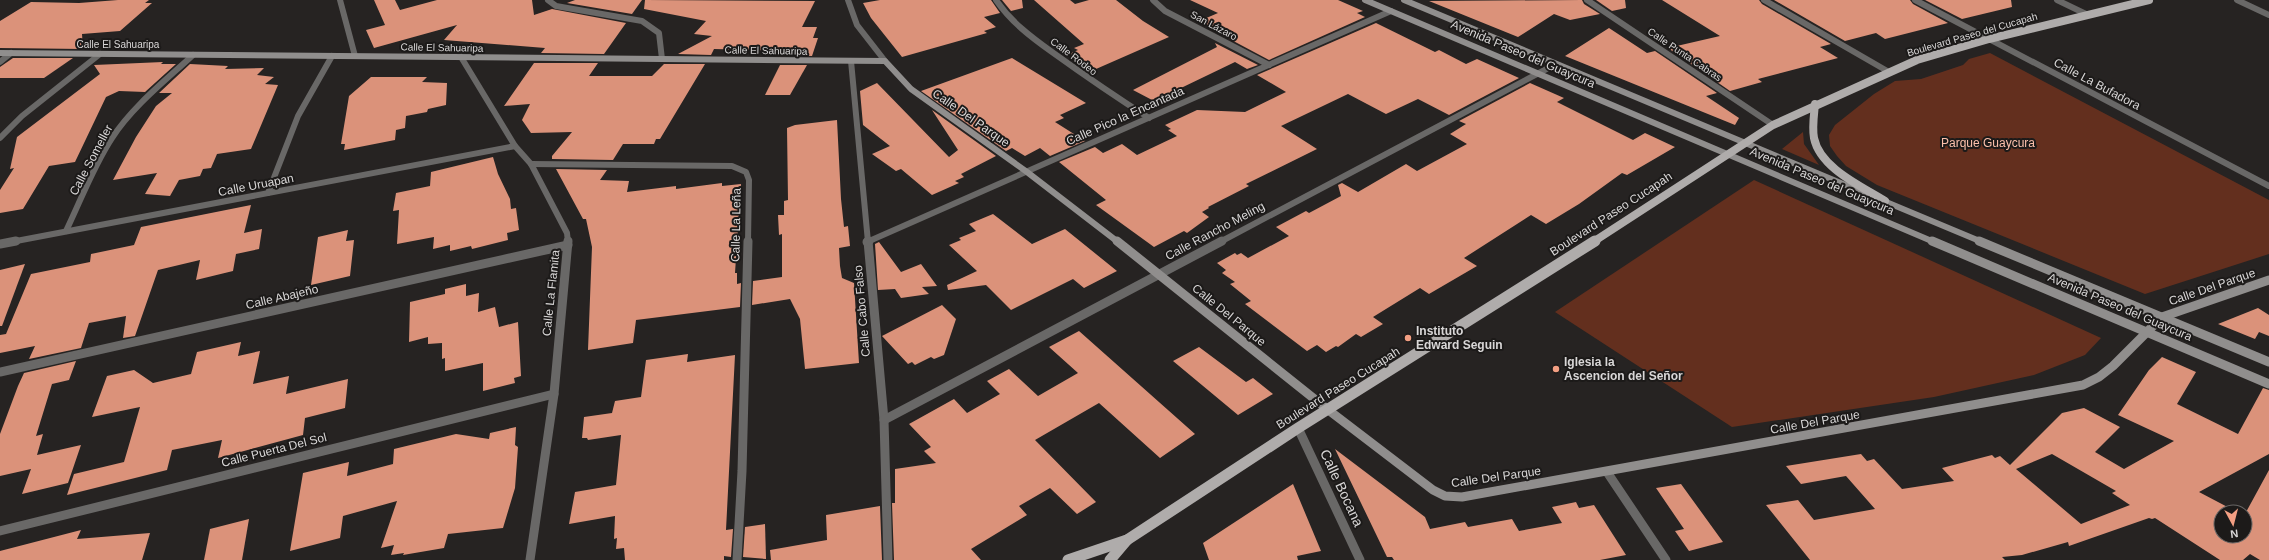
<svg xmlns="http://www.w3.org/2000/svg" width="2269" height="560" viewBox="0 0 2269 560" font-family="Helvetica,sans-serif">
  <rect width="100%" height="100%" fill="#262322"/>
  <!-- green -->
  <g fill="#632f1e">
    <polygon points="1990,53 2269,200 2269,254 2145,294 1877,185 1846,166 1837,156 1830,146 1829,135 1835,125 1874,94 1895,81 1921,79 1963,65 1969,59"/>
    <polygon points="1803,132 1804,144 1819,165 1782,149"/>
    <polygon points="1754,180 2101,338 2085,355 2034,375 1934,397 1732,427 1555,312"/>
  </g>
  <!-- building -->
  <g fill="#db927a" fill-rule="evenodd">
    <polygon points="118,0 149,0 145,3 152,3 120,31 82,34 83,49 0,48 0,21 31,2 79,3"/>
    <polygon points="374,0 395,0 400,10 437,0 532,0 534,15 552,9 626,23 604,54 541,53 545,48 444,40 457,25 374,48 366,30 385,25"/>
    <polygon points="575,0 642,0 632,14 567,3"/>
    <polygon points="645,0 815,1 802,27 817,27 813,38 818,38 812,56 785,55 787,51 714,49 711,55 678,54 712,36 694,34 706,21 644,9"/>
    <polygon points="880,0 991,0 1000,13 984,17 996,27 984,31 987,33 902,57 871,18 863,3"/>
    <polygon points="1002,0 1022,0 1023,8 1011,11"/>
    <polygon points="1034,0 1070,0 1075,4 1089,0 1116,0 1143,21 1169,37 1096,69 1069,54 1078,50 1074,48 1084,44"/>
    <polygon points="1190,0 1338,0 1363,11 1357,13 1365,17 1269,60 1209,28 1204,19 1218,13"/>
    <polygon points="1582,0 1584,4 1600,14 1570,20 1554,14 1518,37 1429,1"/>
    <polygon points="1596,0 1625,0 1626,8 1612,11"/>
    <polygon points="1662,0 1759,0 1762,4 1831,44 1820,47 1838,58 1758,79 1762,82 1730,91 1668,48 1720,36"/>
    <polygon points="1774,0 1910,0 1913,4 1948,23 1885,39 1876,33 1845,41"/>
    <polygon points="1925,0 2011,0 2012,7 1962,19"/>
    <polygon points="1376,23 1435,52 1439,50 1466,64 1477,59 1519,78 1449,115 1418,99 1386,114 1348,94 1281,126 1317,149 1246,184 1249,186 1208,207 1209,208 1202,212 1209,217 1187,233 1184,231 1154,247 1096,205 1106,200 1059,162 1095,147 1103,153 1122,144 1137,155 1177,136 1168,130 1171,129 1165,125 1197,110 1245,112 1286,92 1257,75"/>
    <polygon points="1609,28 1647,53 1655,51 1717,93 1706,96 1739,118 1735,125 1565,56"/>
    <polygon points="1215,43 1258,65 1247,69 1235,62 1154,101 1133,90 1217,47"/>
    <polygon points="13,58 73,58 44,78 0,78 0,67"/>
    <polygon points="1012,58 1086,103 1060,115 1064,118 1055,122 1085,141 1050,156 1040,148 1025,156 1012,148 1006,151 921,91"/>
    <polygon points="163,62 161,64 176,64 145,92 119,91 106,97 75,162 49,166 23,209 0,213 0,190 14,168 10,169 17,137 100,74 94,65"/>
    <polygon points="534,63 598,63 589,76 652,76 664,64 705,64 660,139 656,139 654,144 623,144 613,160 552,159 552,156 572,132 531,133 522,120 530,104 504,106"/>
    <polygon points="190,64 228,66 225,69 264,68 257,75 274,77 265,84 278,85 251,149 217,154 211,168 203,169 200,176 179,180 170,196 145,194 157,173 113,180 136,137 156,106 172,93 159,93"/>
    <polygon points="780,65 807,65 790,95 765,95"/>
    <polygon points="371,77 427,77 422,82 447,83 446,105 428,109 427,112 406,116 405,128 396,130 395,140 344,150 345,144 341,144 349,96"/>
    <polygon points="877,83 949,157 958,150 932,110 996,156 961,174 964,177 955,181 959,183 932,195 901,169 896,171 872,154 890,146 863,125 860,91"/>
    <polygon points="1530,83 1564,98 1557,102 1633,140 1645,133 1675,147 1627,175 1622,173 1579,204 1546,224 1531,215 1464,258 1477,266 1429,294 1420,288 1373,317 1383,324 1361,337 1356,334 1338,347 1336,346 1326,352 1317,345 1307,351 1245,304 1251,301 1230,284 1235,282 1222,273 1226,270 1217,263 1235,253 1237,255 1241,253 1248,258 1289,236 1276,227 1306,211 1309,213 1341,196 1338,185 1342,183 1358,192 1406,164 1417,171 1467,144 1450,134 1466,124 1459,121"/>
    <polygon points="837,120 841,199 844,227 848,226 850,246 839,248 840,266 842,278 854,283 859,363 805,369 800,319 790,299 752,305 753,281 782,277 782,234 779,235 778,215 784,215 784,201 788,200 787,128 795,125"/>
    <polygon points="493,157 498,174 510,199 511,209 516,208 519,230 507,233 508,240 472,249 471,246 450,251 450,245 433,249 434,237 397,244 399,210 393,211 396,193 430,186 431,172"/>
    <polygon points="556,169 607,170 600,180 629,181 627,192 676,186 676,189 722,183 722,186 741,184 735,273 737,273 737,284 741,283 740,307 636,320 633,343 588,350 592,247 586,219 583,219"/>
    <polygon points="251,205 244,233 262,229 259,249 236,254 233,271 196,280 200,260 158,270 135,336 123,338 126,316 89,323 81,348 29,359 35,346 0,353 0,335 6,334 31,274 90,262 91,254 134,245 141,227"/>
    <polygon points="993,214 1032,244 1065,229 1117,271 1084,288 1073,279 1011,310 986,285 948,290 947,285 977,271 949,245 961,240 959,238 976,231 969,224"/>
    <polygon points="348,230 346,241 354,240 350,276 311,285 318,237"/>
    <polygon points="879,242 901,272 921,264 937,286 922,287 929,294 901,298 895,289 878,290 875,244"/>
    <polygon points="25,264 2,326 0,326 0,270"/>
    <polygon points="466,284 466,296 479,293 478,312 495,307 499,327 518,322 521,376 514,378 515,383 483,391 483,363 445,371 445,358 442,359 442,343 428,344 428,337 409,342 410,302 445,294 445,289"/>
    <polygon points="942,305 956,319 944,355 934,359 931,357 915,365 912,362 908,364 882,336"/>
    <polygon points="2258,308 2269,315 2269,336 2259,332 2255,339 2218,324"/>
    <polygon points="1079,331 1195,434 1160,458 1099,403 1035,440 1096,502 1077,514 1050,488 1019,506 1027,515 971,549 981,560 894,560 892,503 895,503 895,469 936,463 924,451 931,447 909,424 954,399 967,413 1000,394 987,381 1009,369 1038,396 1078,373 1049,347"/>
    <polygon points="241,342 238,356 260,351 253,384 289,376 286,394 348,379 345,408 305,418 303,435 218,458 222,440 172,450 167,470 67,495 74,474 124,462 140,407 92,417 107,376 134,370 153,383 191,374 197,352"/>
    <polygon points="1199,347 1246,382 1253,378 1273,394 1238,415 1173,361"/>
    <polygon points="688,354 687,362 735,355 726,530 733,529 731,557 724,556 724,560 625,560 624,548 616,549 617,538 614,539 615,516 569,524 575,492 616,485 621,435 588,440 587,438 582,438 584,417 612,413 615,401 641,397 646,360"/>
    <path d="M2162 357 2196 372 2177 404 2238 434 2263 388 2269 390V454L2199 492 2237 512H2221V536H2245V514L2269 470V560H2260L2250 554 2243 560H2220L2155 518 2152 519 2149 518 2069 546 2068 542 2022 555 2002 557 2005 560H1810L1766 505 1798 500 1814 520 1875 509 1846 476 1801 484 1786 466 1861 454 1867 461 1874 459 1902 489 1954 481 1942 468 1992 455 1995 458 2000 456 2010 465 2062 413 2084 408 2120 427 2095 452 2124 469 2174 441 2118 415 2149 370ZM2052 454 2116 491 2112 493 2130 505 2081 524 2016 469Z"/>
    <polygon points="76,361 69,380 52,384 36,436 43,434 37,455 81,445 68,483 22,494 31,469 0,476 0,434 18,386 24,373"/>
    <polygon points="516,427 515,445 518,447 515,488 503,528 448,534 444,548 403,555 404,553 391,555 394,545 381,548 397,501 343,516 340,538 290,551 303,473 349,462 347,476 393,464 394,449 456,434 489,439 490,433"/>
    <polygon points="1335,449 1425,517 1430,529 1465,522 1468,527 1512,519 1519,531 1562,523 1552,507 1576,502 1579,508 1594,505 1626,555 1600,560 1394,560 1392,557 1387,557"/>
    <polygon points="1293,484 1321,551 1297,556 1298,560 1209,560 1203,543"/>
    <polygon points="1681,484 1723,542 1689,551 1675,531 1684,529 1656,488"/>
    <polygon points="880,506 882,560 771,560 770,550 827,540 826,515"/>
    <polygon points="249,519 242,560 204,560 210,529"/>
    <polygon points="765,524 766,559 743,557 745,527"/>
    <polygon points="81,530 77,539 150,533 142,560 0,560 0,551"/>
  </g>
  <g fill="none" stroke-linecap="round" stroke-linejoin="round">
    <!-- street-far1 -->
    <g stroke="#696867" stroke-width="6">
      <polyline points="340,0 355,56"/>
      <polyline points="548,0 556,6 642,21 659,33 662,59"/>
      <polyline points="848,0 857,25 885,61"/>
      <path d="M996 0C1011 22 1031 37 1052 52 1084 75 1116 97 1149 118"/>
      <polyline points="1153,0 1165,11 1269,65"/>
      <polyline points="1587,0 1773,125"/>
      <polyline points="1764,0 1889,72"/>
      <polyline points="1915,0 2269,186"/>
      <polyline points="2057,0 2086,14"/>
      <polyline points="2237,0 2269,15"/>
      <polyline points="461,57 515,146 531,164 567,233 568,242"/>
      <polyline points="851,61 868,242"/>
      <polyline points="0,62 11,53"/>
      <polyline points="0,138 22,116 100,54"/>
      <polyline points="531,164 732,166 746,172 749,180 748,242"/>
      <polyline points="268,193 298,116 332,56"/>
      <path d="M66 231C81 200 93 167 112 138 133 106 165 81 193 55"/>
      <polyline points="11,242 515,146"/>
      <polyline points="867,242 1391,11"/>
      <polyline points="1220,242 1556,64"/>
    </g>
    <!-- street -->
    <g stroke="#696867" stroke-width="9">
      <polyline points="868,241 884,420 888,560"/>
      <polyline points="867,242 869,241"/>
      <polyline points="0,244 16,241"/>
      <polyline points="0,372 568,245"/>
      <polyline points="884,420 1222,241"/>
      <polyline points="1298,428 1360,560"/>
      <polyline points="1607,472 1666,560"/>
      <polyline points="0,531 554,394"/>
      <polyline points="530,560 554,394 568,241"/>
      <polyline points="737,560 742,471 748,241"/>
    </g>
    <!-- secondary-far1 -->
    <g stroke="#908e8d" stroke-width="6">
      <polyline points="1365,0 1934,242"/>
      <polyline points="1404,0 1867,194"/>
      <polyline points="0,53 885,61 911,89 1027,172 1118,242"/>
      <polyline points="1879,199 1982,242"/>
    </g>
    <!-- secondary -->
    <g stroke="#908e8d" stroke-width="9">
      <polyline points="1117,241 1327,409 1433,490 1445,496 1462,497 2083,385 2099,377 2113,366 2162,317 2269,280"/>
      <polyline points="1932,241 2269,384"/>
      <polyline points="1979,241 2269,362"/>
    </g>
    <!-- primary-far1 -->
    <g stroke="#afacab" stroke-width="8">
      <path d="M1815 104C1814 115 1812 127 1814 138 1820 168 1861 186 1885 201"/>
      <polyline points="1593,242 1773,125 1917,60 1989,39 2149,0"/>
    </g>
    <!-- primary -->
    <g stroke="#afacab" stroke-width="11">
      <polyline points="1068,560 1127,540 1298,428 1595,241"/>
      <polyline points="1110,560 1127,540"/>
    </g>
  </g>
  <!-- markers -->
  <g fill="#f39f83" stroke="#1c1a19" stroke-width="1.5">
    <circle cx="1408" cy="338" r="4"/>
    <circle cx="1556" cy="369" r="4"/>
  </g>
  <g text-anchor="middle" stroke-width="4" stroke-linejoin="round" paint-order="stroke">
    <!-- far-street labels -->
    <g font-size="10" fill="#d9d7d7" stroke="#1c1a19">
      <text transform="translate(1214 25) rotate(28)" y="4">San Lázaro</text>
      <text transform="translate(1972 34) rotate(-16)" y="4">Boulevard Paseo del Cucapah</text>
      <text x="118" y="48">Calle El Sahuaripa</text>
      <text transform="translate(442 47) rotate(1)" y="4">Calle El Sahuaripa</text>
      <text transform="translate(766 50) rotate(1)" y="4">Calle El Sahuaripa</text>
      <text transform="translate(1685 54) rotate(34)" y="4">Calle Punta Cabras</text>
      <text transform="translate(1074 56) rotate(37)" y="4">Calle Rodeo</text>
    </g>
    <!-- street labels -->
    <g font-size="12" fill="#d9d7d7" stroke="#1c1a19">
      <text transform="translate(1523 54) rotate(23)" y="4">Avenida Paseo del Guaycura</text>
      <text transform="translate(2097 84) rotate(28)" y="4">Calle La Bufadora</text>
      <text transform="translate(1125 116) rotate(-24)" y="4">Calle Pico la Encantada</text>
      <text transform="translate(971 118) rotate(35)" y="4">Calle Del Parque</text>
      <text transform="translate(91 160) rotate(-62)" y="4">Calle Someller</text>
      <text transform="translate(1822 181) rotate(23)" y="4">Avenida Paseo del Guaycura</text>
      <text transform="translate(256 185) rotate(-11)" y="4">Calle Uruapan</text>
      <text transform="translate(1611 214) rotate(-33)" y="4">Boulevard Paseo Cucapah</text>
      <text transform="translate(736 225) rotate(-89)" y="4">Calle La Leña</text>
      <text transform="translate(1215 231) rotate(-28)" y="4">Calle Rancho Meling</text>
      <text transform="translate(2212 287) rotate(-19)" y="4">Calle Del Parque</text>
      <text transform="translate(551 293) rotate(-84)" y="4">Calle La Flamita</text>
      <text transform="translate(282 297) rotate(-13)" y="4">Calle Abajeño</text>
      <text transform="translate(2120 307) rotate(23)" y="4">Avenida Paseo del Guaycura</text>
      <text transform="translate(862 311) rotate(-95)" y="4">Calle Cabo Falso</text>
      <text transform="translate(1229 315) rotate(39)" y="4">Calle Del Parque</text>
      <text transform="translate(1338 388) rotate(-32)" y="4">Boulevard Paseo Cucapah</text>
      <text transform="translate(1815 422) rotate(-10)" y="4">Calle Del Parque</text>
      <text transform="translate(274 450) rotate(-14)" y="4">Calle Puerta Del Sol</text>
      <text transform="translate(1496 477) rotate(-8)" y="4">Calle Del Parque</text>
    </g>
    <!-- park labels -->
    <g font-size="12" fill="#fcc0ab" stroke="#1c1a19">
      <text x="1988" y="147">Parque Guaycura</text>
    </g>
    <!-- poi labels -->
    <g font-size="12" font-weight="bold" fill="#d9d7d7" stroke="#1c1a19" text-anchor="start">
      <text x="1416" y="335">Instituto<tspan x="1416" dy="14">Edward Seguin</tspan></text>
      <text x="1564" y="366">Iglesia la<tspan x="1564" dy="14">Ascencion del Señor</tspan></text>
    </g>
    <!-- near-street labels -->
    <g font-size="14" fill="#d9d7d7" stroke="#1c1a19">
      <text transform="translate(1342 488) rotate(65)" y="5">Calle Bocana</text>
    </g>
  </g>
  <!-- north arrow -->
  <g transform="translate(2233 524) rotate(173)"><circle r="19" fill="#1c1a19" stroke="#686665"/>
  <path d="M0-3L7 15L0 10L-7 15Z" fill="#f39f83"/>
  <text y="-6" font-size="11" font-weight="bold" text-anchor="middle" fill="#d9d7d7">N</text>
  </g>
</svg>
